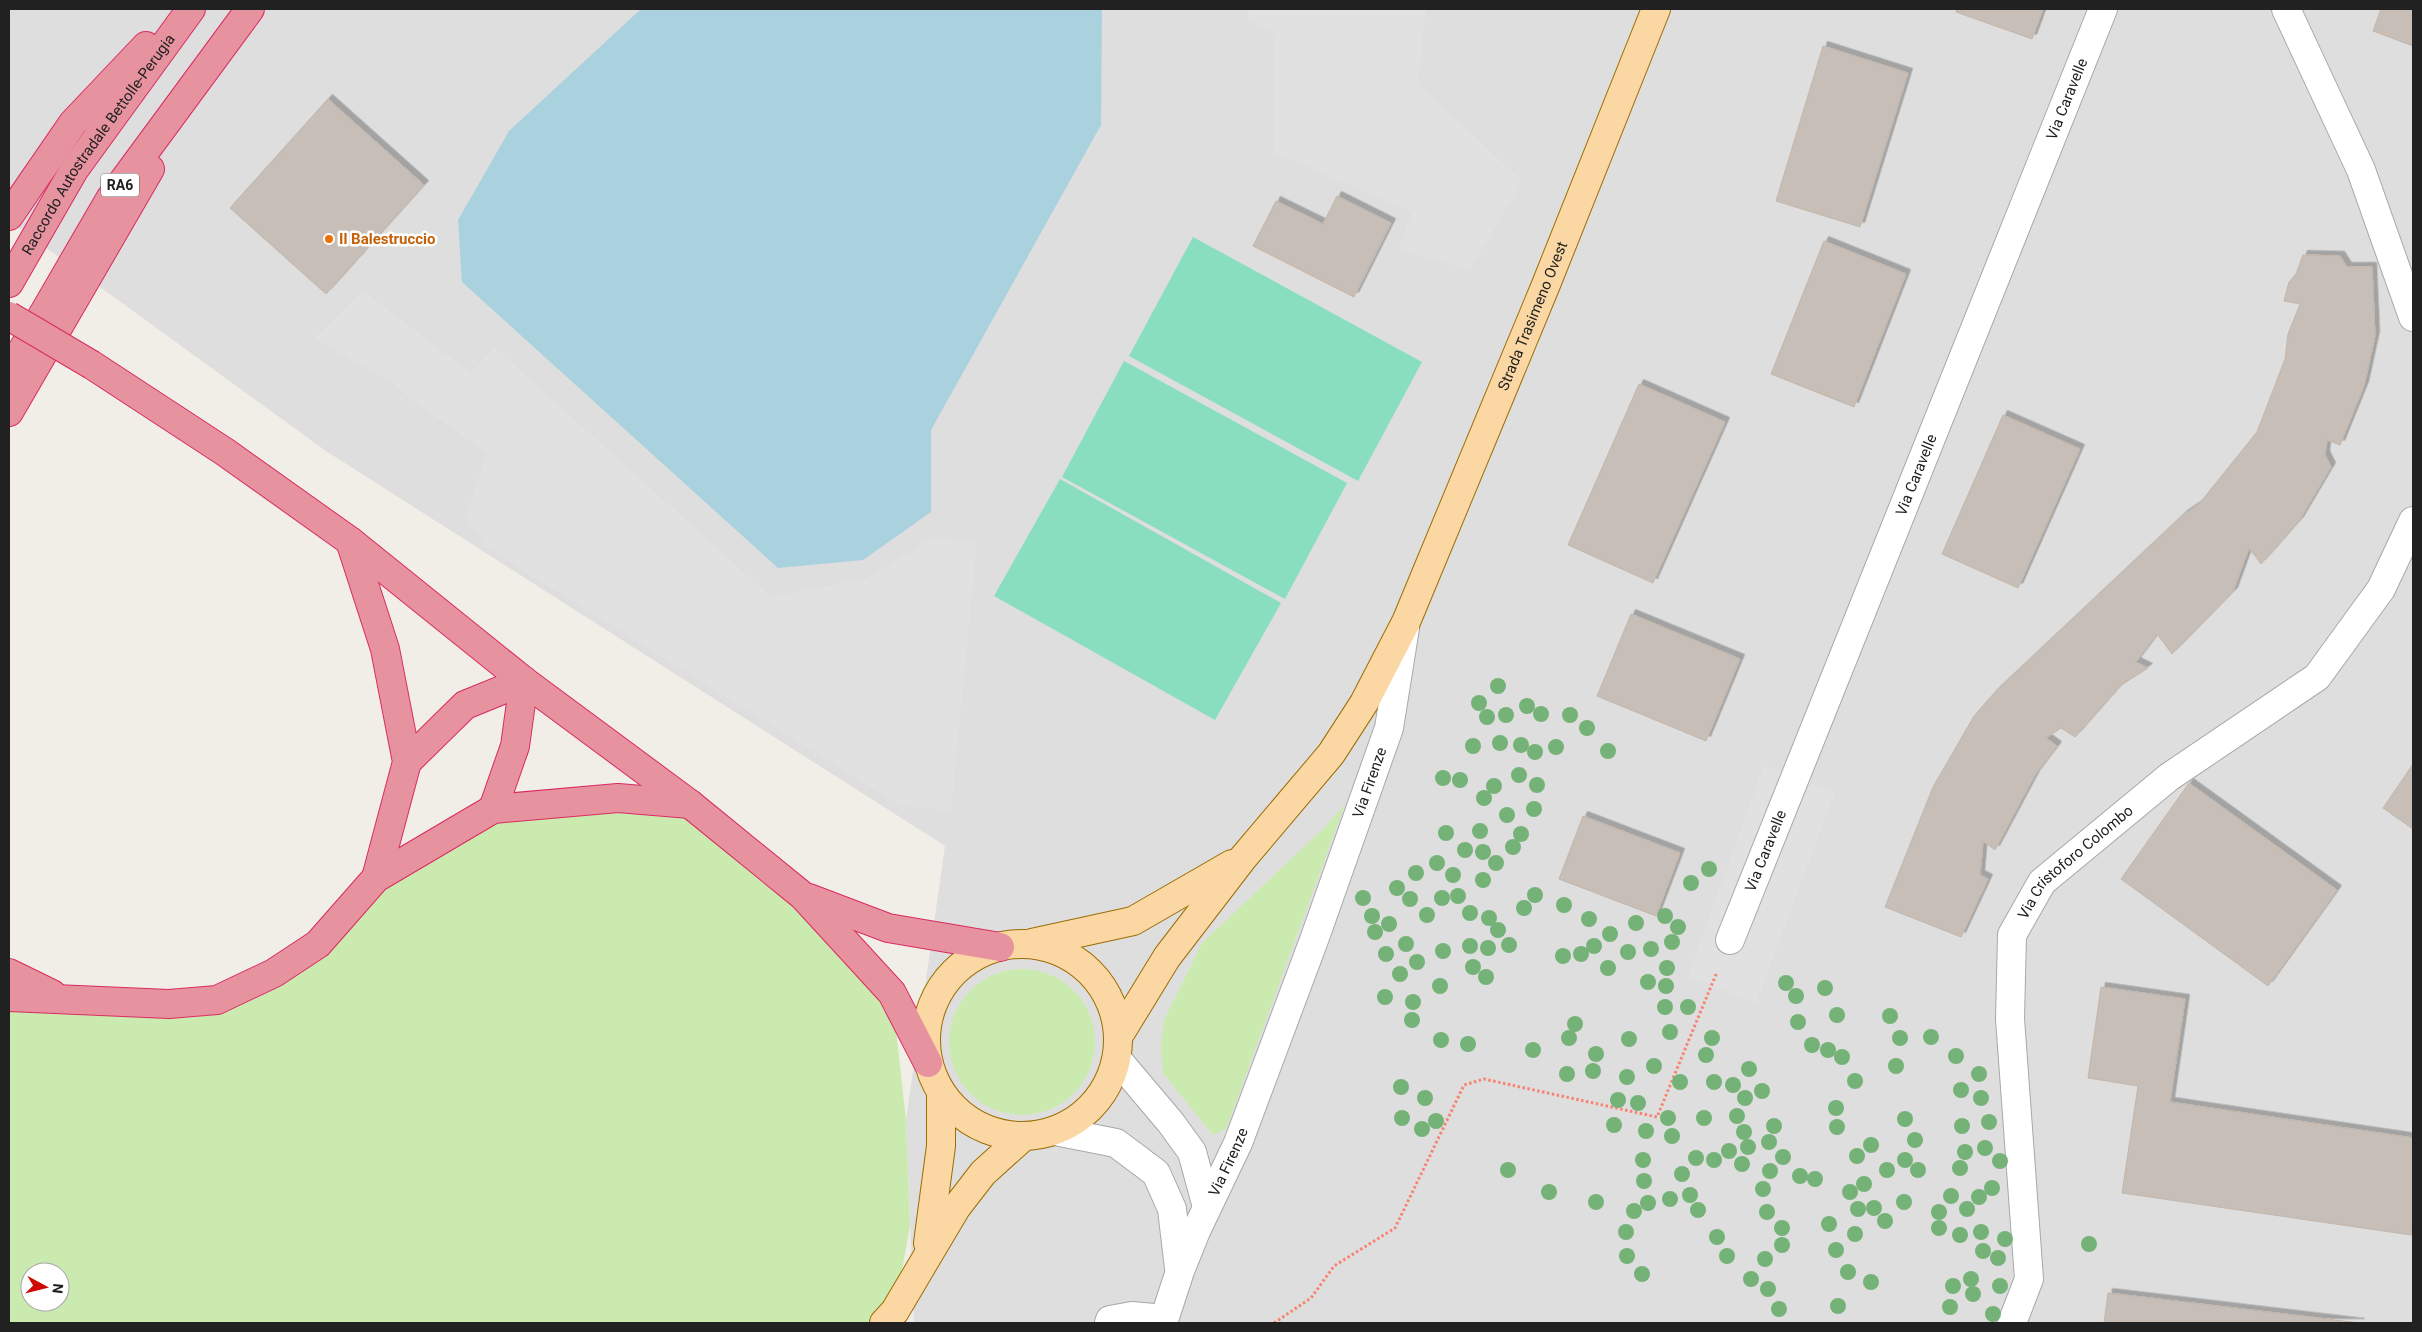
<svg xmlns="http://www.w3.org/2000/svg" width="2422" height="1332" viewBox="0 0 2422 1332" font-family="Roboto,sans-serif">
  <defs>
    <filter id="shadow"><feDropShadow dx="4.5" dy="-4.5" stdDeviation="0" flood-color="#0004"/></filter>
  </defs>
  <rect width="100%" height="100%" fill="#f1eee8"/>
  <!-- residential -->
  <polygon fill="#dfdede" points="9,9 2413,9 2413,1323 914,1323 906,1120 945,846 326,451 9,221"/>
  <!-- grass -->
  <g fill="#cbeaaf" fill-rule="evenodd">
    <path d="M690 804 892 993 906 1120 910 1225 895 1311 884 1323H9V997L169 1004 274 973 376 878 493 809ZM30 1272H60V1302H30Z"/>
    <polygon points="1345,804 1226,1129 1213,1135 1163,1073 1161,1046 1164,1020 1202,943 1326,826"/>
    <circle cx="1022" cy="1042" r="73"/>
  </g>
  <!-- pitch -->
  <g fill="#88debf">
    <polygon points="1193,237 1422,362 1358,481 1129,356"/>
    <polygon points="1124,361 1347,483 1285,599 1062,477"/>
    <polygon points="1060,479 1281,603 1215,720 994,596"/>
  </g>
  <!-- parking -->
  <g fill="#e1e1e1">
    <polygon points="1248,9 1426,9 1418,84 1522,181 1470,270 1399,249 1412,212 1273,152 1275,35 1247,19"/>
    <polygon points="363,291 471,373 495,348 771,597 865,579 932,538 977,541 951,810 901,806 485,546 466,516 487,453 412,400 396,385 314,338"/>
    <polygon points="1764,766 1835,792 1756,1003 1688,976"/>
  </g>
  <!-- water -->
  <polygon fill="#a9d1de" points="641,9 1102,9 1101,125 931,430 931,512 863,560 778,568 462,282 458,220 509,131"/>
  <!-- building -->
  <g fill="#c6beb7" stroke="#c3b6aa" filter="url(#shadow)">
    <polygon points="1957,9 2043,9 2032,39 1956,12"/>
    <polygon points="2381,9 2413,9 2413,46 2373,31"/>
    <polygon points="1823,46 1908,73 1860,227 1776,201"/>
    <polygon points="328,99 424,185 326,294 230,208"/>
    <polygon points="1337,196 1391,223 1354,297 1253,246 1276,201 1323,224"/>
    <polygon points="1824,241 1906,274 1854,407 1771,374"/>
    <polygon points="2303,255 2340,256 2347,267 2372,267 2375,336 2364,386 2340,445 2327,440 2325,455 2331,467 2299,521 2261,564 2249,548 2233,592 2172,654 2157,634 2136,662 2148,668 2120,686 2075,737 2061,728 2046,738 2057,746 2035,775 1995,850 1983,841 1980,875 1988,879 1961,937 1885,907 1933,787 1974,716 1996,691 2183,515 2199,504 2257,432 2285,359 2288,334 2300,304 2284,301 2289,282 2296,274"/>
    <polygon points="1639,384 1725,422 1653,583 1568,545"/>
    <polygon points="2003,415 2080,449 2018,588 1942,554"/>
    <polygon points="1631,614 1740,659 1706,741 1597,696"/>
    <polygon points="2413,764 2413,829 2383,808"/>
    <polygon points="2189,783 2337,890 2268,986 2121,879"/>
    <polygon points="1583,816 1680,853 1656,916 1559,879"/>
    <polygon points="2101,987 2185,999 2170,1102 2413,1138 2413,1219 2411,1235 2122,1193 2138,1086 2088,1078"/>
    <polygon points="2108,1293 2360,1323 2104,1323"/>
  </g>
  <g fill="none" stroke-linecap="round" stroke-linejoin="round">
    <defs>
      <g id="minor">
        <polyline points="2286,9 2361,170 2413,317"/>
        <path id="s1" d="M1730 940 2103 9"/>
        <polyline points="1117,1059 1171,1123 1192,1152 1207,1207"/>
        <polyline points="1055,1131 1116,1143 1156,1173 1172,1209 1179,1268"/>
        <polyline points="1109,1323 1110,1320 1132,1316 1164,1319"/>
        <path id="s2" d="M1163 1323 1180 1271 1196 1231 1238 1143 1314 940 1389 728 1405 628"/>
        <path id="s3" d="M2012 1323 2029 1279 2010 1019 2012 935 2042 882 2169 777 2317 677 2381 589 2413 521"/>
      </g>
      <g id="major">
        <polyline points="1032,943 1133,921 1232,864"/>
        <circle cx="1022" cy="1040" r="96"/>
        <path id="s4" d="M1118 1037 1167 957 1243 858 1331 754 1364 703 1406 622 1545 287 1656 9"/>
        <polyline points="928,1243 941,1146 941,1093"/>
        <polyline points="884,1323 895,1311 956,1208 983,1173 1023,1137"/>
      </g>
      <g id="highway">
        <polyline points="9,216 73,123 146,46"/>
        <path id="s5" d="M9 283 74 170 191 9"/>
        <polyline points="92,365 225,452 350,541 524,681 690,804 803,896 892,993 928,1063"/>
        <polyline points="9,373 110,199 250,9"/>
        <polyline points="9,412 150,169"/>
        <polyline points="350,541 385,649 407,762 376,878"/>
        <polyline points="407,762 465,705 524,681"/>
        <polyline points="493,809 515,746 524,681"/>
        <polyline points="809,898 888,928 1000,947"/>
        <polyline points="9,973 52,994"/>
        <polyline points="9,997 169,1004 217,1000 274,973 318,944 376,878 493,809 618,798 690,804"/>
      </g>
    </defs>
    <!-- minor casing -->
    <use href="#minor" stroke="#a8a8a8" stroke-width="30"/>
    <!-- major casing -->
    <use href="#major" stroke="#9c6d02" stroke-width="30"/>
    <!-- highway casing -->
    <use href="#highway" stroke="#d92b62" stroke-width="30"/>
    <!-- path -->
    <polyline stroke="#f88372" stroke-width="3" stroke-dasharray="2.5 2.5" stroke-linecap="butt" points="1274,1323 1311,1298 1334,1266 1395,1228 1464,1085 1484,1079 1657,1117 1717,972"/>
    <!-- minor -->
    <use href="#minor" stroke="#fff" stroke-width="28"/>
    <!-- major -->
    <use href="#major" stroke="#fbd7a3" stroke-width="28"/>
    <!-- highway -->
    <use href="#highway" stroke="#e7929f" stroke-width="28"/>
    <defs>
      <polyline id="highway-bridge" points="9,316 92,365"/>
    </defs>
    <!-- highway-bridge casing -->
    <use href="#highway-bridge" stroke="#d92b62" stroke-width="30" stroke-linecap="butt"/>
    <!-- highway-bridge -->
    <use href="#highway-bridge" stroke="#e7929f" stroke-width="28"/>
  </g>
  <!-- trees -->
  <g fill="#74b277">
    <circle cx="1498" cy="686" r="8"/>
    <circle cx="1479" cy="703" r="8"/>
    <circle cx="1527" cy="706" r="8"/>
    <circle cx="1541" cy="714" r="8"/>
    <circle cx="1506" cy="715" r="8"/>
    <circle cx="1570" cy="715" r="8"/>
    <circle cx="1487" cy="717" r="8"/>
    <circle cx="1587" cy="728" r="8"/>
    <circle cx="1500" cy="743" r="8"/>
    <circle cx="1521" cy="745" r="8"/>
    <circle cx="1473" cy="746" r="8"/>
    <circle cx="1556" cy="747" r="8"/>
    <circle cx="1608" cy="751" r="8"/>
    <circle cx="1535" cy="752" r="8"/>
    <circle cx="1519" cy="775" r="8"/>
    <circle cx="1443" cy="778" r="8"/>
    <circle cx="1460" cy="780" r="8"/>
    <circle cx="1537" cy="785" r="8"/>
    <circle cx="1494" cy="786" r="8"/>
    <circle cx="1484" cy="798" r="8"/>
    <circle cx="1534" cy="809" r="8"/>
    <circle cx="1507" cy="815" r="8"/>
    <circle cx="1480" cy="831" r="8"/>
    <circle cx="1446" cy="833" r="8"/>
    <circle cx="1521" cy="834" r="8"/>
    <circle cx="1513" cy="847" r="8"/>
    <circle cx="1465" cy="850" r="8"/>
    <circle cx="1483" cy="852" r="8"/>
    <circle cx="1437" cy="863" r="8"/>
    <circle cx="1496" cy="863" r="8"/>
    <circle cx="1709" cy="869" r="8"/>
    <circle cx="1416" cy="873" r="8"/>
    <circle cx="1453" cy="875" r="8"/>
    <circle cx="1483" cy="880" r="8"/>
    <circle cx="1691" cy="883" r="8"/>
    <circle cx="1397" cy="888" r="8"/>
    <circle cx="1535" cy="895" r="8"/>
    <circle cx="1458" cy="896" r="8"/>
    <circle cx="1363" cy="898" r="8"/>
    <circle cx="1442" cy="898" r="8"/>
    <circle cx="1410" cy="899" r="8"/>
    <circle cx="1564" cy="905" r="8"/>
    <circle cx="1524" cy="908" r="8"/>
    <circle cx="1470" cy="913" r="8"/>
    <circle cx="1427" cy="915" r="8"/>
    <circle cx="1372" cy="916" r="8"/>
    <circle cx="1665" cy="916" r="8"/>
    <circle cx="1489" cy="918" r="8"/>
    <circle cx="1589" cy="919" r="8"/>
    <circle cx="1636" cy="923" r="8"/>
    <circle cx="1389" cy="924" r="8"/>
    <circle cx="1678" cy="927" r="8"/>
    <circle cx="1498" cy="930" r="8"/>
    <circle cx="1375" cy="932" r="8"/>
    <circle cx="1610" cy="934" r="8"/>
    <circle cx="1672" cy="942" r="8"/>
    <circle cx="1406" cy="944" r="8"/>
    <circle cx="1509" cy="945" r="8"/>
    <circle cx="1470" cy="946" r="8"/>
    <circle cx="1594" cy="946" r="8"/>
    <circle cx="1488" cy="948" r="8"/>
    <circle cx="1651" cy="949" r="8"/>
    <circle cx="1443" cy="951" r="8"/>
    <circle cx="1628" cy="952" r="8"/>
    <circle cx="1386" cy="954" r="8"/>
    <circle cx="1581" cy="954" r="8"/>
    <circle cx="1563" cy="956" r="8"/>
    <circle cx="1417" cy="962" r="8"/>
    <circle cx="1473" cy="967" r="8"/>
    <circle cx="1608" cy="968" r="8"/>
    <circle cx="1667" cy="968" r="8"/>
    <circle cx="1400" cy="974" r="8"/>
    <circle cx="1486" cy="977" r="8"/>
    <circle cx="1648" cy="982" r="8"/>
    <circle cx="1786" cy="983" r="8"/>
    <circle cx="1440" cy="986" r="8"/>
    <circle cx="1666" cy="986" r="8"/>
    <circle cx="1825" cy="988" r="8"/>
    <circle cx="1796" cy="996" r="8"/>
    <circle cx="1385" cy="997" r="8"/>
    <circle cx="1413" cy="1002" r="8"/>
    <circle cx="1665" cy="1007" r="8"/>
    <circle cx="1688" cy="1007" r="8"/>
    <circle cx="1837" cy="1015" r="8"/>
    <circle cx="1890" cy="1016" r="8"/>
    <circle cx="1412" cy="1020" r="8"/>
    <circle cx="1798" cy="1022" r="8"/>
    <circle cx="1575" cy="1024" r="8"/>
    <circle cx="1670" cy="1032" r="8"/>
    <circle cx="1931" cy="1037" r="8"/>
    <circle cx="1569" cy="1038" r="8"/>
    <circle cx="1712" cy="1038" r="8"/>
    <circle cx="1900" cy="1038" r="8"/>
    <circle cx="1629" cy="1039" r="8"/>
    <circle cx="1441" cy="1040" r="8"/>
    <circle cx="1468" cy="1044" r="8"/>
    <circle cx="1812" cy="1045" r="8"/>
    <circle cx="1533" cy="1050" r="8"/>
    <circle cx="1828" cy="1050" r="8"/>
    <circle cx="1596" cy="1054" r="8"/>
    <circle cx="1706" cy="1055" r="8"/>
    <circle cx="1956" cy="1056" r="8"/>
    <circle cx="1842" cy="1057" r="8"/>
    <circle cx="1654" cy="1066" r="8"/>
    <circle cx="1896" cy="1066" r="8"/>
    <circle cx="1749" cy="1069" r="8"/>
    <circle cx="1593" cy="1071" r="8"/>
    <circle cx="1567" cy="1074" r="8"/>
    <circle cx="1979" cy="1074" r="8"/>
    <circle cx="1627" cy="1077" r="8"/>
    <circle cx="1855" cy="1081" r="8"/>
    <circle cx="1680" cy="1082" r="8"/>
    <circle cx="1714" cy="1082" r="8"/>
    <circle cx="1733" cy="1085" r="8"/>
    <circle cx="1401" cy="1087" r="8"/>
    <circle cx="1961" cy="1090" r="8"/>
    <circle cx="1762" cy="1091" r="8"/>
    <circle cx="1425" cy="1098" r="8"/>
    <circle cx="1745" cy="1098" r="8"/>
    <circle cx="1981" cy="1098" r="8"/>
    <circle cx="1618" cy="1100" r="8"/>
    <circle cx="1638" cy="1103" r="8"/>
    <circle cx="1836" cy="1108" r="8"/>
    <circle cx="1737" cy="1116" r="8"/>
    <circle cx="1402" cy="1118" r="8"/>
    <circle cx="1668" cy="1118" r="8"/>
    <circle cx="1704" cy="1118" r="8"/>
    <circle cx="1905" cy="1119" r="8"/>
    <circle cx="1436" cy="1121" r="8"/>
    <circle cx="1989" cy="1122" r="8"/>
    <circle cx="1614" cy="1125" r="8"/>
    <circle cx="1774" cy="1126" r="8"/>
    <circle cx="1962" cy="1126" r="8"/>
    <circle cx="1837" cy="1127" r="8"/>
    <circle cx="1422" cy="1129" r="8"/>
    <circle cx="1646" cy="1131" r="8"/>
    <circle cx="1744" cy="1132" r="8"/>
    <circle cx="1672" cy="1136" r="8"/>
    <circle cx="1915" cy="1140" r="8"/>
    <circle cx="1769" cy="1142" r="8"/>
    <circle cx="1871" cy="1145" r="8"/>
    <circle cx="1748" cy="1147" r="8"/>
    <circle cx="1985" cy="1148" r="8"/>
    <circle cx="1729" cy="1151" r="8"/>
    <circle cx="1965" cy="1152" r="8"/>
    <circle cx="1857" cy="1156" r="8"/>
    <circle cx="1783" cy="1157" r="8"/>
    <circle cx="1696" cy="1158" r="8"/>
    <circle cx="1643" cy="1160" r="8"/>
    <circle cx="1714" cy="1160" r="8"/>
    <circle cx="1905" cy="1160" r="8"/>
    <circle cx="2000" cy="1161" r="8"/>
    <circle cx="1742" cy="1164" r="8"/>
    <circle cx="1960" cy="1168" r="8"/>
    <circle cx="1508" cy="1170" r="8"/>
    <circle cx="1887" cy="1170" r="8"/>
    <circle cx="1918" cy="1170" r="8"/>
    <circle cx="1770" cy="1171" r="8"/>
    <circle cx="1682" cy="1174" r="8"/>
    <circle cx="1800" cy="1176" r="8"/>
    <circle cx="1815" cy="1179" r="8"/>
    <circle cx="1644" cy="1181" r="8"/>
    <circle cx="1864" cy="1184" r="8"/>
    <circle cx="1992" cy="1188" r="8"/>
    <circle cx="1763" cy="1189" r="8"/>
    <circle cx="1549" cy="1192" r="8"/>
    <circle cx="1850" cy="1192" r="8"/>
    <circle cx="1690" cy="1195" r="8"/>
    <circle cx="1951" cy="1196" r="8"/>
    <circle cx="1979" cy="1197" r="8"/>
    <circle cx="1670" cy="1199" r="8"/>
    <circle cx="1596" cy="1202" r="8"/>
    <circle cx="1904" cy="1202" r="8"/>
    <circle cx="1648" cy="1203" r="8"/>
    <circle cx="1874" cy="1208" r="8"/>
    <circle cx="1858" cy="1209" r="8"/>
    <circle cx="1967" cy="1209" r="8"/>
    <circle cx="1698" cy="1210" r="8"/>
    <circle cx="1634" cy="1211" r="8"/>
    <circle cx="1767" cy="1212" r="8"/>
    <circle cx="1939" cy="1212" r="8"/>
    <circle cx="1885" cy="1221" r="8"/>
    <circle cx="1829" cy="1224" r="8"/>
    <circle cx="1782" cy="1228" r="8"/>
    <circle cx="1939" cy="1228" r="8"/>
    <circle cx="1626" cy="1232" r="8"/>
    <circle cx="1981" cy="1232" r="8"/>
    <circle cx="1855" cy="1234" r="8"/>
    <circle cx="1960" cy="1235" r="8"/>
    <circle cx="1717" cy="1237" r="8"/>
    <circle cx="2005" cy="1239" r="8"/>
    <circle cx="2089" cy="1244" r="8"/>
    <circle cx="1782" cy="1245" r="8"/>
    <circle cx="1836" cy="1250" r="8"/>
    <circle cx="1983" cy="1251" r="8"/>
    <circle cx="1627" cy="1256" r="8"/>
    <circle cx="1727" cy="1256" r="8"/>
    <circle cx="1998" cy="1258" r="8"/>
    <circle cx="1765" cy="1259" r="8"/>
    <circle cx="1848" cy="1272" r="8"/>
    <circle cx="1642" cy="1274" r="8"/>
    <circle cx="1751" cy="1279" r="8"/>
    <circle cx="1971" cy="1279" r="8"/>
    <circle cx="1871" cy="1282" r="8"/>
    <circle cx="1953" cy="1286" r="8"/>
    <circle cx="2000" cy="1286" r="8"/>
    <circle cx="1768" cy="1289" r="8"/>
    <circle cx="1973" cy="1294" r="8"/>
    <circle cx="1838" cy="1306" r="8"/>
    <circle cx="1950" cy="1307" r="8"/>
    <circle cx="1779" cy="1309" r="8"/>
    <circle cx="1993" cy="1314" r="8"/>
  </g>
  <!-- markers -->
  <circle fill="#e8710a" stroke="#fff" stroke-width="2" cx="329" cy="239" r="5"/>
  <g text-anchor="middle" stroke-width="5" stroke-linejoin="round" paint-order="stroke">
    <!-- shield labels -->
    <rect fill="#fff" stroke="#646464" stroke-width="1" x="101" y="173.5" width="38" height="23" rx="4"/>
    <g font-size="14" font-weight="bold" fill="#212121">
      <text x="120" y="190">RA6</text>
    </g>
    <!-- street labels -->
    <g font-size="15" fill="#212121" stroke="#fff">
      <text dy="5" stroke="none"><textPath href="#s1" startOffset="906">Via Caravelle</textPath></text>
      <text dy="5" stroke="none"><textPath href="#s5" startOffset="165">Raccordo Autostradale Bettolle-Perugia</textPath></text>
      <text dy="5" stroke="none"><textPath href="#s4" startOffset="838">Strada Trasimeno Ovest</textPath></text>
      <text dy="5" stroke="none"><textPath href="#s1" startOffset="501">Via Caravelle</textPath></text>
      <text dy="5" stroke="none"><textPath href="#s2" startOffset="579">Via Firenze</textPath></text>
      <text dy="5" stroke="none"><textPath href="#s1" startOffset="96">Via Caravelle</textPath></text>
      <text dy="5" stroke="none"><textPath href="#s3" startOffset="490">Via Cristoforo Colombo</textPath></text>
      <text dy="5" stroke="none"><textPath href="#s2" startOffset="174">Via Firenze</textPath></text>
    </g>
    <!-- food labels -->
    <g font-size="15" font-weight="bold" fill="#c56008" stroke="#fff" text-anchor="start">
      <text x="339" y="244">Il Balestruccio</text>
    </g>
  </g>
  <!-- border -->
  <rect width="2422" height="1332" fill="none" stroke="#212121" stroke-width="20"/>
  <!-- north arrow -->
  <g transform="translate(45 1287) rotate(97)"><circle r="24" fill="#ffffff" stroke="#a6a6a6"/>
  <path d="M0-4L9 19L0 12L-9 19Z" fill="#cf0803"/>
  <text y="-8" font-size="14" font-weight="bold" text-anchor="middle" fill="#212121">N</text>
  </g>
</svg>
